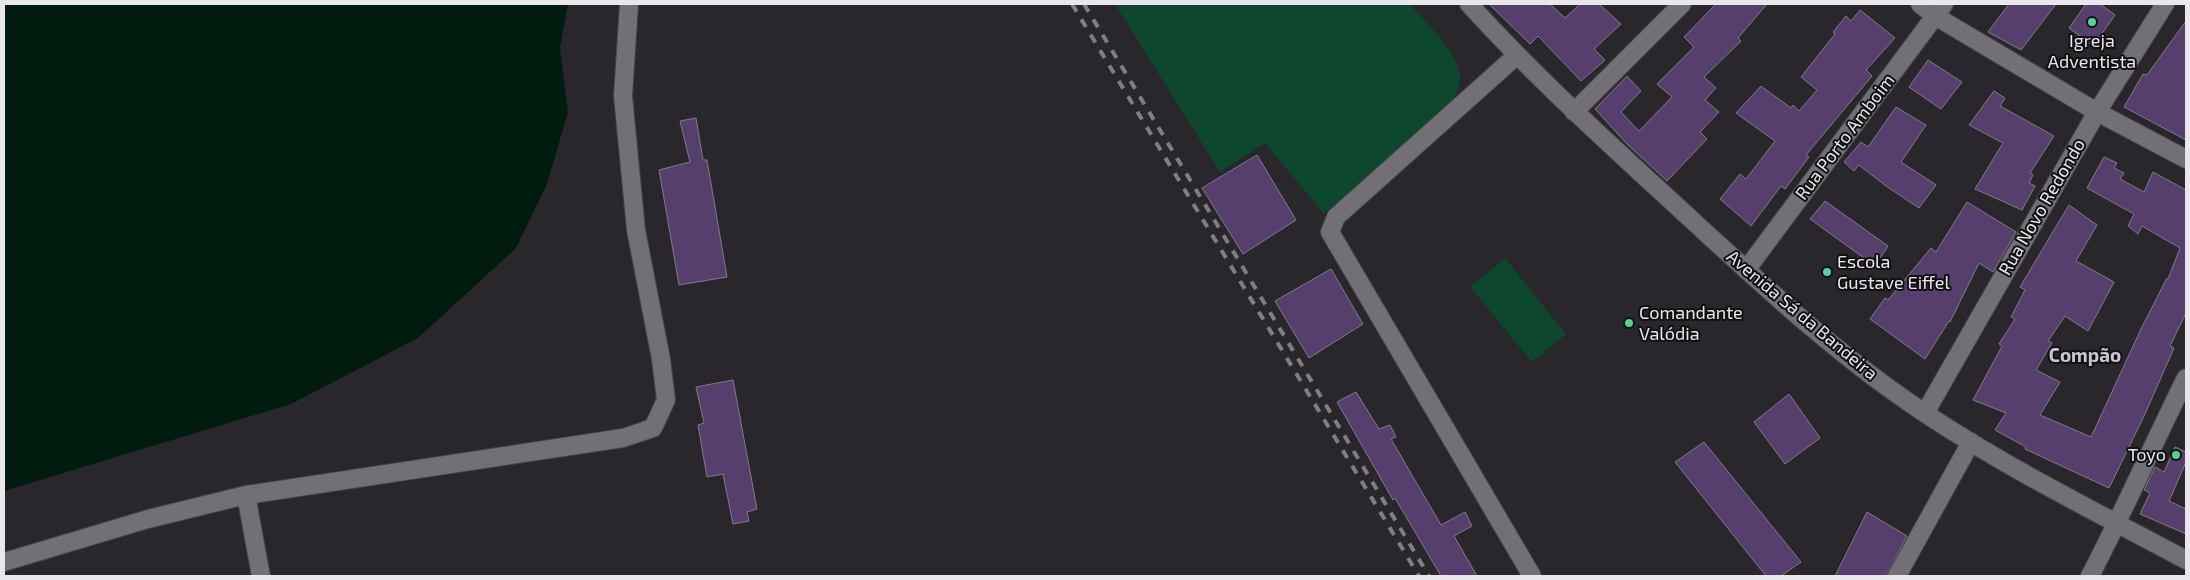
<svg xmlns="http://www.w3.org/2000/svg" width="2190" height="580" viewBox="0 0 2190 580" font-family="'Exo 2',sans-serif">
  <rect width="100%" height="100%" fill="#29262c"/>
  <!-- green -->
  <g fill="#0c472e">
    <path d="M1115 4H1410C1426 23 1463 56 1460 82 1458 90 1454 97 1451 104L1324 214 1265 143 1220 172Z"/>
    <polygon points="1505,258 1566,334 1532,362 1470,287"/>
  </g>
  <!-- water -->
  <polygon fill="#001c0e" points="4,4 568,4 560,48 568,112 547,184 516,248 418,338 291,404 4,491"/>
  <!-- building -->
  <g fill="#563f6c" stroke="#807d84">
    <polygon points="1489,4 1550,4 1565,18 1580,4 1599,4 1621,24 1594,49 1605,60 1581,81 1538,36 1530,44"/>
    <polygon points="1716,4 1767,4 1738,38 1741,41 1704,77 1716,88 1705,100 1719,112 1700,132 1707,139 1667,181 1627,144 1595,109 1627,76 1641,91 1621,112 1639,131 1672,97 1657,84 1694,47 1684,37"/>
    <polygon points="2009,4 2056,4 2021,50 1988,32"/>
    <polygon points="2086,4 2100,4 2115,15 2093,46 2069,28"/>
    <polygon points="1860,10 1895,38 1866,70 1872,76 1806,155 1809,157 1785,189 1781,186 1751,226 1720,199 1740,174 1746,179 1775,141 1736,113 1761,86 1791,108 1793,105 1799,111 1817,90 1801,77 1835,34 1833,32 1846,16 1851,21"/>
    <polygon points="2186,21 2186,140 2124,107 2143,74 2147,75"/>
    <polygon points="1928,60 1962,82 1941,109 1909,87"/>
    <polygon points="1994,91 2005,98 2000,106 2054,136 2030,173 2033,175 2029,183 2035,186 2022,210 1975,189 2003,143 1969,125"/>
    <polygon points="1896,107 1926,125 1901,162 1936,185 1919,208 1886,186 1859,165 1854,171 1844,162 1861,142 1868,147"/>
    <polygon points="696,118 703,160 707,160 727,277 679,285 659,170 690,162 680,121"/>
    <polygon points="1257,155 1296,220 1243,254 1202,188"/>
    <polygon points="2104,157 2117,163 2114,168 2124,173 2120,179 2144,192 2153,172 2186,190 2186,313 2170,346 2174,348 2145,414 2109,488 2025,449 2026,447 1995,430 2006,413 1973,400 2002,346 1999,344 2015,319 2011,317 2025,290 2020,287 2069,205 2097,225 2076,261 2114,282 2088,331 2065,316 2048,341 2052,343 2036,370 2060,382 2040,415 2091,437 2141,329 2167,278 2168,279 2180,248 2142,226 2138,234 2128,226 2134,214 2087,188"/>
    <polygon points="1825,201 1888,246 1875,266 1810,219"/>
    <polygon points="1967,202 2016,232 1993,272 1979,263 1950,322 1949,321 1925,359 1870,319 1885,298 1888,300 1931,248 1936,252"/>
    <polygon points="1331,269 1363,324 1309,358 1275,301"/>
    <polygon points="733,380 757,509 747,512 749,521 733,524 723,474 707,477 698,425 704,423 696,387"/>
    <polygon points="1356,392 1379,429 1390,425 1396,437 1391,439 1441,525 1465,512 1472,526 1454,536 1477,576 1441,576 1395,498 1393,500 1337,402"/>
    <polygon points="1789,394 1820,438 1785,464 1754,422"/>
    <polygon points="1704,442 1801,562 1781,576 1766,576 1675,462"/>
    <polygon points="2175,447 2186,452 2186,462 2169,501 2186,509 2186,534 2140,514 2150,493 2144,490 2155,467 2164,472"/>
    <polygon points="1867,512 1907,536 1886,576 1835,576"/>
  </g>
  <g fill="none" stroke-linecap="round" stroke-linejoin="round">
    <defs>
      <g id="minor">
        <path d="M1469 4C1539 81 1616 150 1693 221 1767 289 1842 359 1926 414 2009 469 2098 513 2186 560"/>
        <polyline points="1920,4 1935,16 2097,112 2186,159"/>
        <polyline points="1516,56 1336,217 1330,232 1532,576"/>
        <polyline points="1574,112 1682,4"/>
        <polyline points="1746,270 1944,4"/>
        <polyline points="1925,413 2097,112 2165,4"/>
        <polyline points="246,495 261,576"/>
        <polyline points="4,562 148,519 246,495 623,438 653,428 666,400 661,359 636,230 623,96 629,4"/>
        <polyline points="1897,576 1971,442"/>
        <path d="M2090 576C2124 511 2153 444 2186 378"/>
      </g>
    </defs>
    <!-- minor casing -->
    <use href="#minor" stroke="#464348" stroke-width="20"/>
    <!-- minor -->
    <use href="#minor" stroke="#726f76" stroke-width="18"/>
    <!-- rail -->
    <g stroke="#807e83" stroke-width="4" stroke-dasharray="9 9" stroke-linecap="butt">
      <polyline points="1072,4 1419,576"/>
      <polyline points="1084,4 1429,576"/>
    </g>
  </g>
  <!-- markers -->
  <g fill="#52d397" stroke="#111012" stroke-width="2">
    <circle cx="2092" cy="22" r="5"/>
    <circle cx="1827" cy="272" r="5"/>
    <circle cx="1629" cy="323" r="5"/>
    <circle cx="2176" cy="455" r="5"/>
  </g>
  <g text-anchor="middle" stroke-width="4" stroke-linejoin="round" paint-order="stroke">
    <!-- poi labels -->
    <g font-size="18" fill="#e9e7eb" stroke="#111012" text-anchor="start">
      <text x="2092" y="47" text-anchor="middle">Igreja<tspan x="2092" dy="21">Adventista</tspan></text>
      <text x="1837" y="268">Escola<tspan x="1837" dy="21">Gustave Eiffel</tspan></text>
      <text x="1639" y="319">Comandante<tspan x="1639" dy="21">Valódia</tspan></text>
      <text x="2166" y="461" text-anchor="end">Toyo</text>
    </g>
    <!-- street labels -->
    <g font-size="18" fill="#e9e7eb" stroke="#111012">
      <text transform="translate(1845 137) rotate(-53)" y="6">Rua Porto Amboim</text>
      <text transform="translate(2042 207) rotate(-60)" y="6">Rua Novo Redondo</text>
      <text transform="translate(1802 315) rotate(40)" y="6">Avenida Sá da Bandeira</text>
    </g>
    <!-- neighbourhood labels -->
    <g font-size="19" font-weight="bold" fill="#c9c5ce" stroke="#111012">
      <text x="2085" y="362">Compão</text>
    </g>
  </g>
  <!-- border -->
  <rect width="2190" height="580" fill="none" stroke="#e9e7eb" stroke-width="10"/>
</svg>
